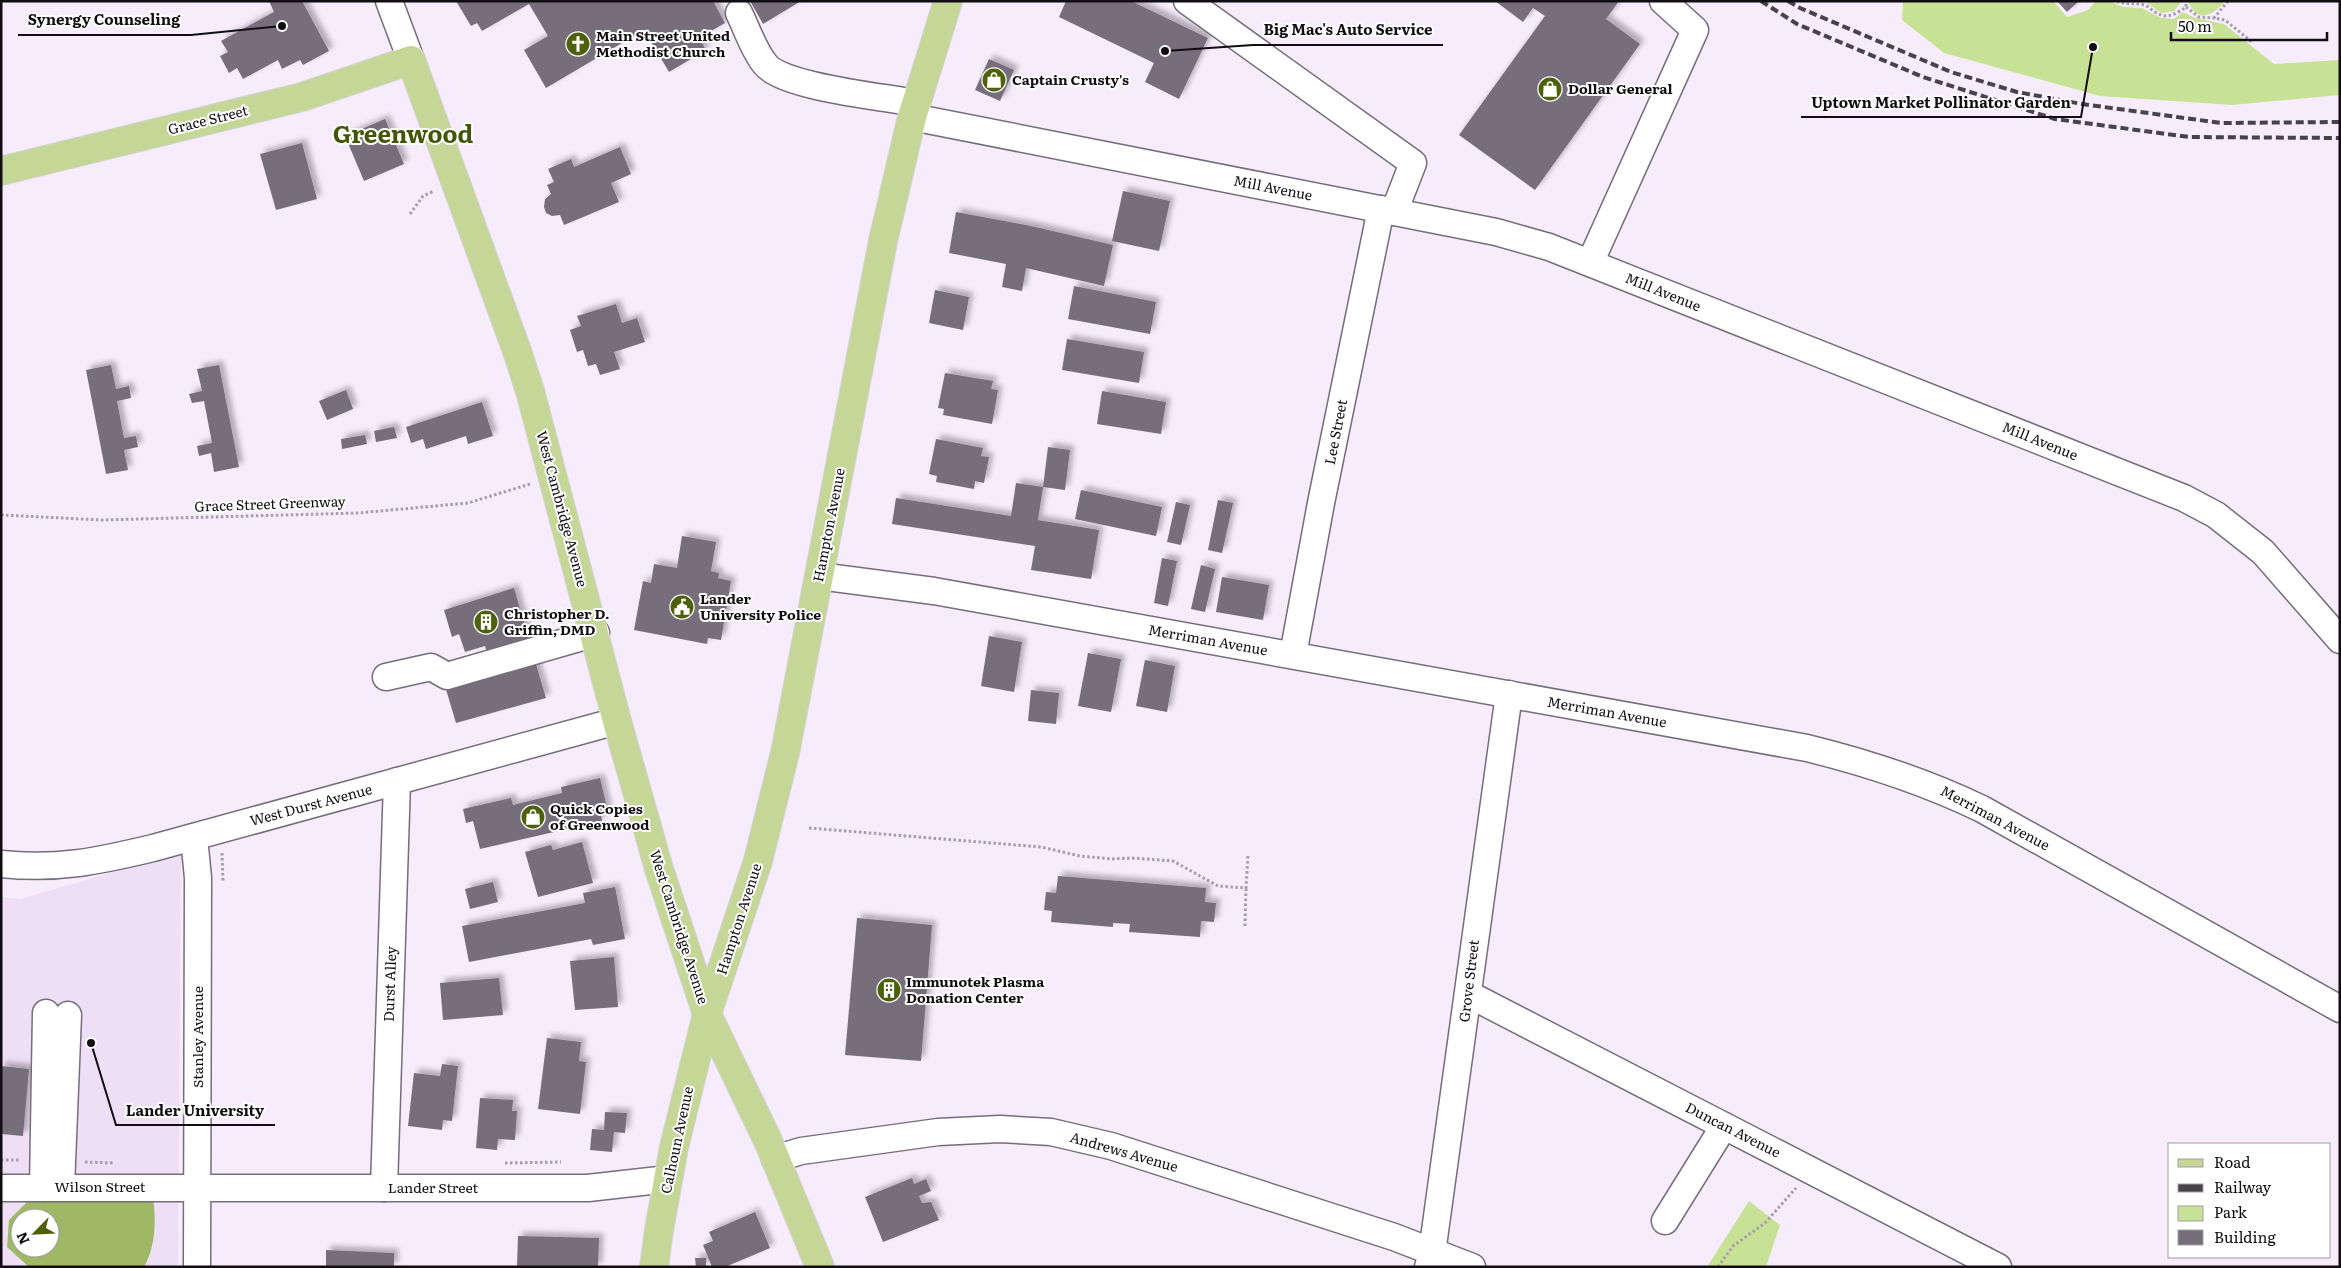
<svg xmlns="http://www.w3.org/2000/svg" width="2341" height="1268" viewBox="0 0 2341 1268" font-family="Literata,serif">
  <defs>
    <filter id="shadow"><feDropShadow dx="4.5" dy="-4.5" stdDeviation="2.5" flood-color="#0004"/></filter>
  </defs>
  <rect width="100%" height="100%" fill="#f6ecfc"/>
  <!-- built -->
  <path fill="#eedff6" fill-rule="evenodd" d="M181 853 178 1267H1V897L20 899ZM20 1218H50V1248H20Z"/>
  <!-- green -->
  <g fill="#c8e295">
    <polygon points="1903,1 2053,1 2067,17 2088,10 2096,1 2108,1 2124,7 2142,8 2161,18 2174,19 2183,12 2195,18 2224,24 2274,64 2340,60 2340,95 2232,105 2100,96 1944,53 1902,20"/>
    <polygon points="2140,1 2182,1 2174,11 2161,13 2146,2"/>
    <path d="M2188 1H2225C2213 16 2197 24 2188 1Z"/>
    <polygon points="1749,1201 1780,1225 1766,1267 1707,1267"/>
  </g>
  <!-- forest -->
  <path fill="#9fb866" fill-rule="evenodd" d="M153 1197C156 1220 156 1246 144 1267H29L7 1247 9 1220 31 1198ZM20 1218H50V1248H20Z"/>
  <!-- building -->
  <g fill="#776e7c" filter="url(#shadow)">
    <polygon points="269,1 302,1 329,51 303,65 300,60 282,69 278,60 243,79 237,68 229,73 220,56 228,52 221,41 274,12"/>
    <polygon points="456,1 713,1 725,23 699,38 706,50 669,72 644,30 546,88 524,50 548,36 529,4 482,31 477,23 471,26"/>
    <polygon points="750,1 801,1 763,24"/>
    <polygon points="1066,1 1131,1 1208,38 1179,99 1145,82 1154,63 1059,17"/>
    <polygon points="1495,1 1619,1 1606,19 1640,44 1535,190 1459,135 1545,16 1533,8 1523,22"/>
    <polygon points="2057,1 2079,1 2067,12"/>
    <polygon points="989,59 1014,70 1000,101 975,90"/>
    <polygon points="385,119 404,164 364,181 345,136"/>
    <polygon points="302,143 317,199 276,210 260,154"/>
    <polygon points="620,147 631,174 611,183 619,202 564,225 560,215 552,216 546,213 544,207 545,199 551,194 547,185 554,182 548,169 571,159 574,167"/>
    <polygon points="1123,191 1170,201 1159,251 1112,241"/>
    <polygon points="956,212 1031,226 1113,245 1104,286 1026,268 1022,291 1002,287 1006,264 949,253"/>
    <polygon points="1074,286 1156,302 1150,334 1068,319"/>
    <polygon points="935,290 969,297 963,330 929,323"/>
    <polygon points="616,304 622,323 637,318 645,342 614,352 620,369 600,375 596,364 588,366 583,350 577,352 570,330 581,326 577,316"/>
    <polygon points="1067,339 1144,352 1139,383 1062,370"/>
    <polygon points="111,365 116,389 129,386 131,398 117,401 124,438 136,436 138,447 124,450 128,470 106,474 86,370"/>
    <polygon points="219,365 239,467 214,472 211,453 199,456 197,446 212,443 204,401 192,403 189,394 202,391 197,369"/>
    <polygon points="945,373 993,381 991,389 998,390 992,424 943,415 944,409 938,408"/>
    <polygon points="346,390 353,409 327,420 319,401"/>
    <polygon points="1102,391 1166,402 1161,434 1097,424"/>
    <polygon points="482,402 493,436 468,444 466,436 426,449 423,439 411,443 406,427"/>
    <polygon points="394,427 397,438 376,442 374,431"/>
    <polygon points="365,435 367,444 342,449 341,439"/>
    <polygon points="936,439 983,448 981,456 989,457 984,483 975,481 974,489 936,482 937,476 929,474"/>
    <polygon points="1048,447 1070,450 1065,490 1043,487 1038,520 1099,530 1091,579 1031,570 1035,546 892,524 896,498 1011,516 1016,483 1043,487"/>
    <polygon points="1081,490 1162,507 1156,536 1075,519"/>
    <polygon points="1218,500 1233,503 1222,553 1208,550"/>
    <polygon points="1176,502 1190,505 1181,545 1167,542"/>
    <polygon points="682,536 716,542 711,571 719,573 718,578 731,581 721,640 708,638 707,644 634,630 643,581 651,583 654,564 677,568"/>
    <polygon points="1162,558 1177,561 1168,606 1154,603"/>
    <polygon points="1201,565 1215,569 1205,612 1191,609"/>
    <polygon points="1222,577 1269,585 1263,620 1216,612"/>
    <polygon points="514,588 529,640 487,653 485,646 465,652 459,634 452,637 444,610"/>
    <polygon points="989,636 1022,642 1014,692 981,686"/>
    <polygon points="1088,653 1121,659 1111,712 1078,706"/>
    <polygon points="1145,660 1175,666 1167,712 1136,706"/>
    <polygon points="535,661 546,698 456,723 445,686"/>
    <polygon points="1031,690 1059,693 1056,724 1028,721"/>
    <polygon points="600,778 608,812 601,814 602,821 480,849 473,821 466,823 463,809 511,798 513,805 562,793 561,787"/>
    <polygon points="582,842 593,883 538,897 525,852 551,845 553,850"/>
    <polygon points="1058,876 1206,888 1205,902 1216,903 1214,922 1201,921 1200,937 1129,932 1130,924 1113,923 1113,927 1051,922 1052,911 1044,910 1046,892 1056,893"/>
    <polygon points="493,882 498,902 470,909 465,889"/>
    <polygon points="615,887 625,939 593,945 591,939 469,962 462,926 585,903 583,893"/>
    <polygon points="857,918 932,925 921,1061 845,1055"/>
    <polygon points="614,957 618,1007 575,1010 570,961"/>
    <polygon points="499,978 503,1015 443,1020 440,983"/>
    <polygon points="547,1038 581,1042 579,1061 586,1062 580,1114 538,1109"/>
    <polygon points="442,1064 458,1066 452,1121 443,1120 442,1130 408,1126 414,1073 440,1076"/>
    <polygon points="1,1066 29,1069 23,1136 1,1134"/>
    <polygon points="480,1098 513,1100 512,1111 517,1111 515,1140 498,1139 497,1150 476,1148"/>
    <polygon points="605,1112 627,1113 625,1133 614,1132 612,1152 590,1150 592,1129 604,1130"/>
    <polygon points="912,1178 914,1184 926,1179 931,1191 919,1196 922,1203 931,1202 939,1220 883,1242 865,1197"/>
    <polygon points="755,1212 770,1248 725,1267 712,1267 703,1245 713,1241 709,1232"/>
    <polygon points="518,1236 599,1238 598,1267 517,1267"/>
    <polygon points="326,1250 394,1253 394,1267 326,1267"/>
    <polygon points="695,1258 706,1258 706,1267 696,1267"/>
  </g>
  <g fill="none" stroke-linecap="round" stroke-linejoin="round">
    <defs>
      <g id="minor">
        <polyline points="389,1 411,60"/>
        <polyline points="1187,1 1413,163 1394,212"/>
        <path d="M739 13C747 29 754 51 765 64 782 87 885 97 916 103"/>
        <polyline points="912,117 1496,232 1549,247 2184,498 2216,515 2263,552 2340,640"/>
        <polyline points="1590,263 1695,30 1663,1"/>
        <path d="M819 576 934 591 1807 748C1868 763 1926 782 1982 809L2340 1009"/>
        <polyline points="1293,655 1321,503 1381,209"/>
        <polyline points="386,677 431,667 447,676 596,633"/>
        <polyline points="194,837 198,878 197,1267"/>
        <path d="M1 864C57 870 99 861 153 848L617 721"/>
        <polyline points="1468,994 1998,1267"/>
        <polyline points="775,1159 801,1151 938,1132 1000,1129 1051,1132 1111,1146 1394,1237 1472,1267"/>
        <polyline points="61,1187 68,1015"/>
        <polyline points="1,1188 588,1188 668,1179"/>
        <polyline points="43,1188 46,1013"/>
        <polyline points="384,1188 397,781"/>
        <polyline points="1665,1221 1724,1126"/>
        <polyline points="1428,1267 1432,1253 1509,694"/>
      </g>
      <g id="major">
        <polyline points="1,171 302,97 411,60 517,351 530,391 617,721 659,869 707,1014 769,1143 820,1267"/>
        <polyline points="654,1267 659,1230 674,1147 707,1014 758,861 785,753 883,241 912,117 948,1"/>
      </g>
    </defs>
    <!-- minor casing -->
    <use href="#minor" stroke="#766d7b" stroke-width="29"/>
    <!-- major casing -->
    <use href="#major" stroke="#d4d3d5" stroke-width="30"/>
    <!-- path -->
    <g stroke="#a59daa" stroke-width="3" stroke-dasharray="2.5 2.5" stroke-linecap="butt">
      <path d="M2117 1C2127 6 2135 2 2144 5 2149 6 2152 11 2157 13 2167 20 2177 13 2186 7V1"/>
      <polyline points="2228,1 2214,18 2225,20 2252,42"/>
      <polyline points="2186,7 2199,17 2214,18"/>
      <polyline points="410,214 423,196 434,191"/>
      <polyline points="1,515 102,520 358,513 468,503 530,484"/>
      <polyline points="809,828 1041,847 1080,856 1112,859 1132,858 1173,861 1218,886 1246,888 1248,855"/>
      <polyline points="222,853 223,881"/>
      <polyline points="1245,926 1246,888"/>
      <polyline points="1,1160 21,1160"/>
      <polyline points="85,1162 114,1163"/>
      <polyline points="505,1163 561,1162"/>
      <polyline points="1718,1267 1733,1246 1765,1223 1796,1188"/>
    </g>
    <!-- minor -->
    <use href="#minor" stroke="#fff" stroke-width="26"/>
    <!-- major -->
    <use href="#major" stroke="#c4d797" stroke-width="28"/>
    <!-- rail -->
    <g stroke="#48424a" stroke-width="4" stroke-dasharray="8 4" stroke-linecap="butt">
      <polyline points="1761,1 1797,24 1923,77 2055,119 2189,137 2340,138"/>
      <polyline points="1788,1 1800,8 1951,72 2017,92 2082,104 2221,123 2340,122"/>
    </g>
  </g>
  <!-- icons -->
  <defs>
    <symbol id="church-disc" viewBox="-11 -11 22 22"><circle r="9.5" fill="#4d610c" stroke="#fff"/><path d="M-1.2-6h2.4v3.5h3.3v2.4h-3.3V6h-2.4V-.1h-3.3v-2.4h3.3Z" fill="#fff"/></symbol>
    <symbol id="shop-disc" viewBox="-11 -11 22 22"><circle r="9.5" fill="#4d610c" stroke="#fff"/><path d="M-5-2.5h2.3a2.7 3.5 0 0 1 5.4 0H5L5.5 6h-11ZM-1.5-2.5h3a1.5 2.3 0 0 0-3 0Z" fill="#fff"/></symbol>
    <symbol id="civic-disc" viewBox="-11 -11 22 22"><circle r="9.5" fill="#4d610c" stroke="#fff"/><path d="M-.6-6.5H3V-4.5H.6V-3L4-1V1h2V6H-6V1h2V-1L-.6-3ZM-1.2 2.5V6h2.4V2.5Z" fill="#fff"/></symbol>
    <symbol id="building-disc" viewBox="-11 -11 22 22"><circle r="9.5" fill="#4d610c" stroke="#fff"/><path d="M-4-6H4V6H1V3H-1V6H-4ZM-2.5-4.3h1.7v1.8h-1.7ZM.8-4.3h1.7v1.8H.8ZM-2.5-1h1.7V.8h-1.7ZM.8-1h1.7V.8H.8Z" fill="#fff"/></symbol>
  </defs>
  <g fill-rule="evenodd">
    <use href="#church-disc" x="564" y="30" width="28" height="28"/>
    <use href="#shop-disc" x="980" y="66" width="28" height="28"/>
    <use href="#shop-disc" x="1536" y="75" width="28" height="28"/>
    <use href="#civic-disc" x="668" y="593" width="28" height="28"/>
    <use href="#building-disc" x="472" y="608" width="28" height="28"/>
    <use href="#shop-disc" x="519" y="803" width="28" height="28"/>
    <use href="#building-disc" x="875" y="976" width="28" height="28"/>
  </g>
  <g text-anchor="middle" stroke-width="4" stroke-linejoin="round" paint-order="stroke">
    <!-- poi labels -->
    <g font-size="14" font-weight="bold" fill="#110d13" stroke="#fff" text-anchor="start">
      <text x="596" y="41">Main Street United<tspan x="596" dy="16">Methodist Church</tspan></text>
      <text x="1012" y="85">Captain Crusty's</text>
      <text x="1568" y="94">Dollar General</text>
      <text x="700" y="604">Lander<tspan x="700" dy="16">University Police</tspan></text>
      <text x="504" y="619">Christopher D.<tspan x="504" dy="16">Griffin, DMD</tspan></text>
      <text x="550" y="814">Quick Copies<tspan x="550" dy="16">of Greenwood</tspan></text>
      <text x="906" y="987">Immunotek Plasma<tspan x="906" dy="16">Donation Center</tspan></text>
    </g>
    <!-- street labels -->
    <g font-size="14" fill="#110d13" stroke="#fff">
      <text transform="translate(208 120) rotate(-14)" y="5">Grace Street</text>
      <text transform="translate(1273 188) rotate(11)" y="5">Mill Avenue</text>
      <text transform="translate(1663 292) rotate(22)" y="5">Mill Avenue</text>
      <text transform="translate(1336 432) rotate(-79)" y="5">Lee Street</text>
      <text transform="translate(2040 441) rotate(22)" y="5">Mill Avenue</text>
      <text transform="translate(270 504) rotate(-2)" y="5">Grace Street Greenway</text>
      <text transform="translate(562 509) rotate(75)" y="5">West Cambridge Avenue</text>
      <text transform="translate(829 525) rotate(-79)" y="5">Hampton Avenue</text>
      <text transform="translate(1208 640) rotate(10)" y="5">Merriman Avenue</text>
      <text transform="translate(1607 712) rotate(10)" y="5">Merriman Avenue</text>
      <text transform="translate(311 805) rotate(-15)" y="5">West Durst Avenue</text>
      <text transform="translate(1995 818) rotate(28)" y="5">Merriman Avenue</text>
      <text transform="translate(739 919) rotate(-72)" y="5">Hampton Avenue</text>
      <text transform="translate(679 927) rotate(72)" y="5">West Cambridge Avenue</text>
      <text transform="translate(1469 981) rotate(-83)" y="5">Grove Street</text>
      <text transform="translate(390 984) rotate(-88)" y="5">Durst Alley</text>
      <text transform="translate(198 1037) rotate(-90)" y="5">Stanley Avenue</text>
      <text transform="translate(1733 1130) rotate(27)" y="5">Duncan Avenue</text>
      <text transform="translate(677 1140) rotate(-78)" y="5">Calhoun Avenue</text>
      <text transform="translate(1124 1152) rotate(16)" y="5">Andrews Avenue</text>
      <text x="100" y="1192">Wilson Street</text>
      <text x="433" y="1193">Lander Street</text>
    </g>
    <!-- town labels -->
    <g font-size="24" font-weight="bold" fill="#435607" stroke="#fff">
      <text x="403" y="143">Greenwood</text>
    </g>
  </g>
  <!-- callouts -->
  <path fill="none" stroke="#110d13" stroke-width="2" d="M282 26L191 35H18M1165 51L1253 45H1443M2093 47L2081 117H1801M91 1043L116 1125H275"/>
  <g fill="#110d13" stroke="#fff" stroke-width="2">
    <circle cx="282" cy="26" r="5"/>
    <circle cx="1165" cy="51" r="5"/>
    <circle cx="2093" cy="47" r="5"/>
    <circle cx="91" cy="1043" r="5"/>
  </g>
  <g font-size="15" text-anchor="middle" font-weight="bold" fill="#110d13" stroke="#fff" stroke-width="4" stroke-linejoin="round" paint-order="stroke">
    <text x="104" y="25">Synergy Counseling</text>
    <text x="1348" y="35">Big Mac's Auto Service</text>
    <text x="1941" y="108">Uptown Market Pollinator Garden</text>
    <text x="195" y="1116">Lander University</text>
  </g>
  <!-- border -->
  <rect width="2341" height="1268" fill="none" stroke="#110d13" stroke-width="5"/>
  <!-- legend -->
  <rect x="2168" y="1143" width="162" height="115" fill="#ffffff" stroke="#a09ea1"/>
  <rect x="2178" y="1159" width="25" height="8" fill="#c4d797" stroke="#a09ea1"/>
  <text x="2214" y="1168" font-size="15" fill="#110d13">Road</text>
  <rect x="2178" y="1184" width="25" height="8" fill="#48424a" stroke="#a09ea1"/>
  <text x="2214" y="1193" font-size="15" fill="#110d13">Railway</text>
  <rect x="2178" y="1206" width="25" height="15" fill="#c8e295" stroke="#a09ea1"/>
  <text x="2214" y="1218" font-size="15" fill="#110d13">Park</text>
  <rect x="2178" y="1230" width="25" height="15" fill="#776e7c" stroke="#a09ea1"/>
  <text x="2214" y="1243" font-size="15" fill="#110d13">Building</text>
  <!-- north arrow -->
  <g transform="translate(35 1233) rotate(246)"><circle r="24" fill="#ffffff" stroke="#a09ea1"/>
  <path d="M0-4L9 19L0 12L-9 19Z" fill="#4d610c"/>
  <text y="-8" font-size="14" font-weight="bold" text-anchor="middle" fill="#110d13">N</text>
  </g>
  <!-- scale -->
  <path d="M2171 32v8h156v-8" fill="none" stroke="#110d13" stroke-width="2.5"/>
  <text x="2178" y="32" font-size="15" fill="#110d13" stroke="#ffffff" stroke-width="4" paint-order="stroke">50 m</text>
</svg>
